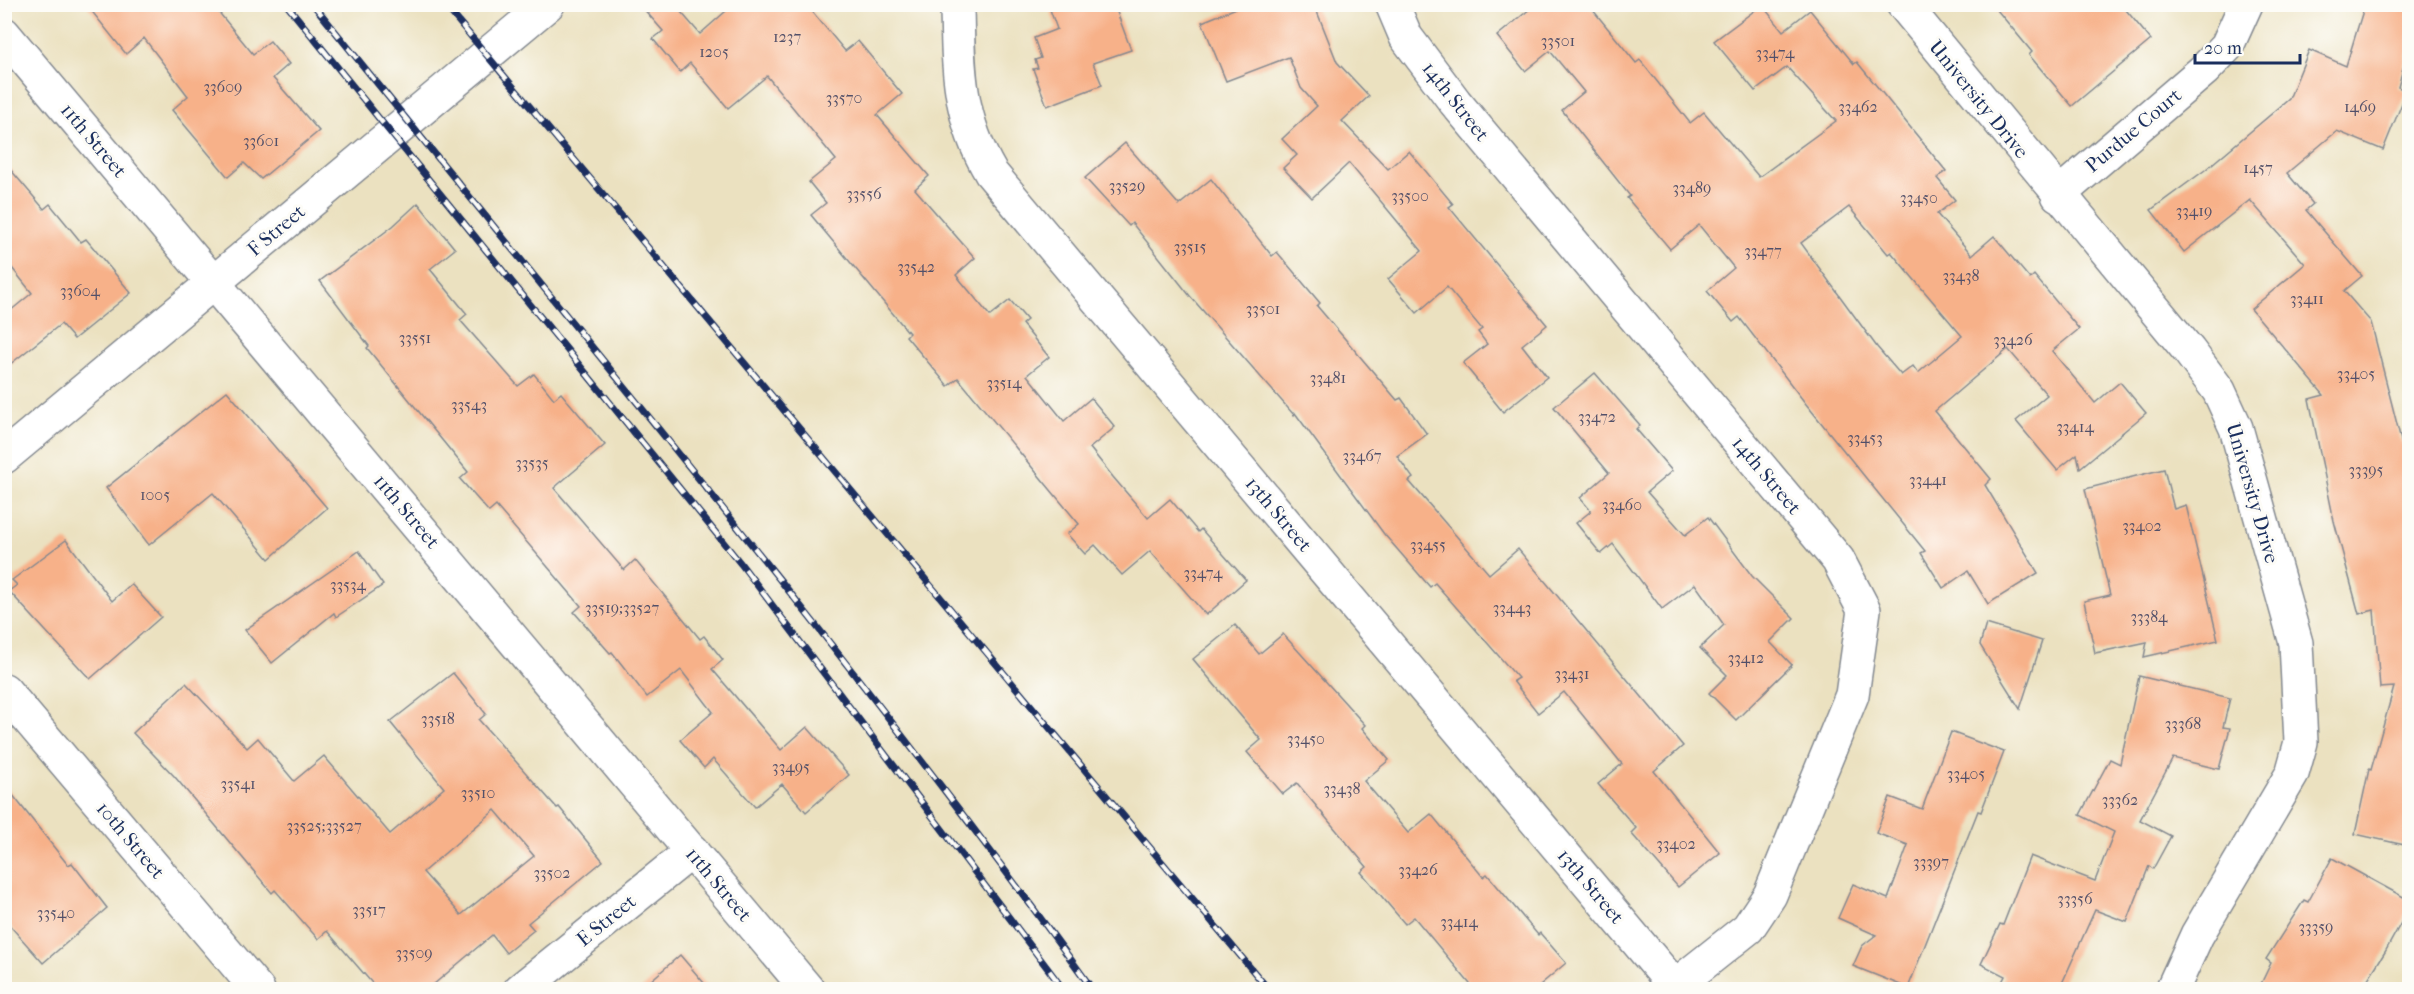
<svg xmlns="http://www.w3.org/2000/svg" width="2414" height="994" viewBox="0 0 2414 994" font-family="'IM FELL French Canon',serif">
  <rect width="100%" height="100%" fill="#fdfcf7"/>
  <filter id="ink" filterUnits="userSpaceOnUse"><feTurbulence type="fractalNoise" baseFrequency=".0167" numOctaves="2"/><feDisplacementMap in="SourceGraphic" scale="12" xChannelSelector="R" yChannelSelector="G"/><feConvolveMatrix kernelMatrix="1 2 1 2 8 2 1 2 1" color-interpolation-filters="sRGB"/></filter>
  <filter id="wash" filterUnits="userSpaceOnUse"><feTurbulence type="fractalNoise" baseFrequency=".008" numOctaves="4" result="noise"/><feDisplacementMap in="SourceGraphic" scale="24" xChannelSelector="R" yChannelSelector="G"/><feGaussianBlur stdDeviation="1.35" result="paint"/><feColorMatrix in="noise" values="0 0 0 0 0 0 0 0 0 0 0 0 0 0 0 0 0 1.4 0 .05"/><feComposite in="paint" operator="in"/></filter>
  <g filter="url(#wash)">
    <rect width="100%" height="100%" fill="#ebe1c0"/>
    <g id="blocks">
      <!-- building -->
      <g fill="#f7b189" fill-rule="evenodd">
        <polygon points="86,4 212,4 253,54 270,41 289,64 273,78 319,131 261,179 244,163 228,177 172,110 188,96 144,38 126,54"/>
        <polygon points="645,4 674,4 700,34 734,4 806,4 845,51 858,41 902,94 877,115 929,176 915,189 975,258 956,275 990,316 1010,300 1027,320 1022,324 1049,357 1027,375 1064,421 1091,398 1115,427 1090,448 1113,477 1148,518 1170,499 1198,532 1201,529 1246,580 1206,615 1150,551 1122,575 1095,545 1085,554 1067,534 1079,524 958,378 948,386 906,336 909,333 811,215 826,203 809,182 836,160 767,76 728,108 690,63 680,72 653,39 663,31 642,7"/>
        <polygon points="1048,4 1114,4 1131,50 1093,63 1102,85 1047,106 1033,69 1038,68 1035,60 1041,58 1034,38 1057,29"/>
        <polygon points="1246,4 1314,4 1337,62 1369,96 1342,121 1388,169 1409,151 1453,204 1449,207 1547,325 1522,345 1547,377 1503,412 1463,363 1487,344 1478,332 1482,329 1447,287 1417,313 1388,279 1422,251 1349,163 1312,198 1283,168 1297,155 1282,139 1317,106 1301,88 1289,57 1226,81 1202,22"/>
        <path d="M1536 4H1588L1636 63 1640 60 1690 123 1704 112 1759 177 1836 121 1787 67 1755 91 1714 41 1762 5 1783 31 1810 10 1854 64 1857 62 1946 171 1937 178 1955 200 1937 214 1972 255 1994 236 2030 279 2034 275 2079 329 2052 351 2095 403 2120 382 2146 413 2080 468 2077 454 2057 470 2016 421 2047 395 2008 349 1935 411 1991 479 1985 485 2038 573 1988 604 1968 571 1943 588 1921 553 1925 551 1806 404 1739 317 1733 322 1707 291 1734 268 1699 225 1670 249 1627 198 1630 196 1562 110 1584 92 1550 51 1525 71 1497 36ZM1849 207 1888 254 1891 252 1962 336 1918 373 1913 366 1901 375 1877 347 1801 243Z"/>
        <polygon points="1992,4 2121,4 2151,40 2072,106 2029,55 2032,52"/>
        <polygon points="2365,4 2409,4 2409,47 2398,87 2407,91 2383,150 2337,131 2287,173 2313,204 2306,210 2362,276 2344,291 2371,322 2402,444 2409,442 2409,846 2355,834 2369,769 2371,770 2394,687 2380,688 2374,610 2359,614 2334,521 2309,399 2324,395 2251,309 2305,264 2250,200 2184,252 2151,210 2205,170 2289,99 2309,50 2346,66"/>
        <polygon points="1125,143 1179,205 1211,179 1272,256 1277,252 1320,303 1317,306 1397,400 1401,398 1427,434 1397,456 1413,478 1409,481 1489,574 1518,549 1683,746 1654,771 1720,853 1678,887 1631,833 1636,828 1598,784 1622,764 1564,692 1538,713 1513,681 1518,678 1435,583 1430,587 1384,534 1295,413 1294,415 1190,296 1132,223 1129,226 1085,178"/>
        <polygon points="4,162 44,209 50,204 81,242 86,239 131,293 74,339 61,324 4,369 4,316 32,293 4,258"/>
        <polygon points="418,203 455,249 430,269 467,314 460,320 518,386 534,374 554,399 561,393 605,445 554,488 624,570 635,560 700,639 704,636 723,660 712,669 781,750 807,727 849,775 806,812 782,784 755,807 713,759 704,768 680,740 713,712 681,670 647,697 612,652 610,653 574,612 581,606 496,506 489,512 460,479 468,472 367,348 369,346 320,281 393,226"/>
        <polygon points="1595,373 1640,425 1636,429 1672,471 1647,492 1685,535 1708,517 1752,576 1794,618 1770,642 1792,665 1736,720 1709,693 1727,675 1700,648 1724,625 1695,584 1662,609 1613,544 1601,554 1576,523 1591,511 1580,498 1609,473 1554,407"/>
        <polygon points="227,391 327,508 269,559 213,493 149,545 106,488"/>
        <polygon points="2164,469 2174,509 2186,505 2218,640 2144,657 2147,642 2095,653 2084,601 2110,595 2085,489"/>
        <polygon points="66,540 112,601 131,584 161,617 90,679 9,591 17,585 12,580"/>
        <polygon points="359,551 383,585 336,617 334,613 272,663 245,630"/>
        <polygon points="1986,624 2042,641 2020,709 1980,645"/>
        <polygon points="1235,625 1259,654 1283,634 1365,725 1362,728 1389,760 1364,781 1408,833 1431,814 1483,877 1487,874 1538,935 1540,933 1566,963 1534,990 1475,990 1414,917 1405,924 1361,872 1367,867 1297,783 1283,794 1247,752 1261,740 1193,659"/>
        <path d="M453 673 486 714 479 720 557 808 559 807 603 861 528 923 534 930 506 953 492 935 427 990H378L327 931 318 939 275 890 272 893 175 777 133 733 186 683 247 748 258 738 294 781 324 756 390 834 444 788 390 722ZM495 810 534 856 461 915 423 872Z"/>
        <polygon points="2139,676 2230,698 2223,727 2230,728 2219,769 2173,758 2140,820 2171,836 2153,869 2149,866 2127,922 2095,910 2059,990 1998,990 2005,976 1981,964 2000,924 2003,925 2030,856 2095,881 2114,832 2080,815 2110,759 2120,764"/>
        <polygon points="1951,732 2004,752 1981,812 1978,811 1908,988 1853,966 1862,946 1876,935 1838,918 1853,884 1888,899 1908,845 1876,833 1890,797 1922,809"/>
        <polygon points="4,784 68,865 72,863 107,908 43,963 4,919"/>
        <polygon points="2332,858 2409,900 2409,908 2385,952 2361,990 2258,990 2271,963 2266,959 2304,900 2308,902"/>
        <polygon points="680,955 710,990 640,990"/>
      </g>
    </g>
  </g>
  <g filter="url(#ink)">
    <use href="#blocks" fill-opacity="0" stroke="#83888f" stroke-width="1.5"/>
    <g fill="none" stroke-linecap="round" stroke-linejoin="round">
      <defs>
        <g id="minor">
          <path d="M957 4C958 67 958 118 991 173L1678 990"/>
          <polyline points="1392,4 1406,37 1455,102 1838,560 1864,610 1852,695 1770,895 1748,928 1675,986"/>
          <polyline points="1903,4 2189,351 2219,391 2236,428 2296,643 2301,742 2292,774 2197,935 2172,990"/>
          <polyline points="4,34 808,990"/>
          <polyline points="2058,195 2204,70 2227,46 2246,4"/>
          <polyline points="4,457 548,4"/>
          <polyline points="4,690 258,990"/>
          <polyline points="520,990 692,851"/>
        </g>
      </defs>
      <!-- minor casing -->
      <use href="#minor" stroke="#83888f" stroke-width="36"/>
      <!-- minor -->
      <use href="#minor" stroke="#fff" stroke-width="33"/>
      <defs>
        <g id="rail">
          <polyline points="286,4 741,564 1064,990"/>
          <path d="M313 4C576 330 847 650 1093 990"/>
          <polyline points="444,4 1269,990"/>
        </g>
      </defs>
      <!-- rail casing -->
      <use href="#rail" stroke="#1b2f5e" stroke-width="7"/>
      <!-- rail -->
      <use href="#rail" stroke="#fdfcf7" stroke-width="4.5" stroke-dasharray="14" stroke-linecap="butt"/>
    </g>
  </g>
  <g text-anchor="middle" stroke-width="6" stroke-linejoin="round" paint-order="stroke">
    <!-- number labels -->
    <g font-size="16" fill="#525069">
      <text x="787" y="42">1237</text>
      <text x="1558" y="46">33501</text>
      <text x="714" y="57">1205</text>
      <text x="1775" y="58">33474</text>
      <text x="223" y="92">33609</text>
      <text x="844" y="103">33570</text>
      <text x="1858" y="112">33462</text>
      <text x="2360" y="112">1469</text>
      <text x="261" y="146">33601</text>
      <text x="2258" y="173">1457</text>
      <text x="1127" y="191">33529</text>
      <text x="1692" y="193">33489</text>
      <text x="864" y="199">33556</text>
      <text x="1410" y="201">33500</text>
      <text x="1919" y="203">33450</text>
      <text x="2194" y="216">33419</text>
      <text x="1190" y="252">33515</text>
      <text x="1763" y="256">33477</text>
      <text x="916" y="272">33542</text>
      <text x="1961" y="281">33438</text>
      <text x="80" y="296">33604</text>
      <text x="2307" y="304">33411</text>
      <text x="1263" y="314">33501</text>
      <text x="415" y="343">33551</text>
      <text x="2013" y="345">33426</text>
      <text x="2356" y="379">33405</text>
      <text x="1328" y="383">33481</text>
      <text x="1004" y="388">33514</text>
      <text x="469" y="410">33543</text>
      <text x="1597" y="422">33472</text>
      <text x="2075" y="432">33414</text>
      <text x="1865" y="443">33453</text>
      <text x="1362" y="461">33467</text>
      <text x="532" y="468">33535</text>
      <text x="2366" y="475">33395</text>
      <text x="1928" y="485">33441</text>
      <text x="155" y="500">1005</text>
      <text x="1622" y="510">33460</text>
      <text x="2142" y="531">33402</text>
      <text x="1428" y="550">33455</text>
      <text x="1203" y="578">33474</text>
      <text x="348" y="590">33534</text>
      <text x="622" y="613">33519;33527</text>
      <text x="1512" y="613">33443</text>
      <text x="2149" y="622">33384</text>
      <text x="1746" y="663">33412</text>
      <text x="1572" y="679">33431</text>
      <text x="438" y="724">33518</text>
      <text x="2183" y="729">33368</text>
      <text x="1306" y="744">33450</text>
      <text x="791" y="772">33495</text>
      <text x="1966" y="779">33405</text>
      <text x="238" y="789">33541</text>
      <text x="1342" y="794">33438</text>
      <text x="478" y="798">33510</text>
      <text x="2120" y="805">33362</text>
      <text x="324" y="831">33525;33527</text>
      <text x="1676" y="849">33402</text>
      <text x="1931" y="867">33397</text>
      <text x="1418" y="875">33426</text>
      <text x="552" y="878">33502</text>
      <text x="2075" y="904">33356</text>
      <text x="369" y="915">33517</text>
      <text x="56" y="918">33540</text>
      <text x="1459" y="927">33414</text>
      <text x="2316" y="932">33359</text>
      <text x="414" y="958">33509</text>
    </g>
    <!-- street labels -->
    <g font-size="20" fill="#1b2f5e" stroke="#fdfcf7">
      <text transform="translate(1979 99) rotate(51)" y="7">University Drive</text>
      <text transform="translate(1456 101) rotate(52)" y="7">14th Street</text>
      <text transform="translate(2133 130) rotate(-40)" y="7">Purdue Court</text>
      <text transform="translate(94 140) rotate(50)" y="7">11th Street</text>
      <text transform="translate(276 230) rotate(-40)" y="7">F Street</text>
      <text transform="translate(1767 475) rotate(50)" y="7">14th Street</text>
      <text transform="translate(2253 493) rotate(74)" y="7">University Drive</text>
      <text transform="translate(407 511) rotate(50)" y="7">11th Street</text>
      <text transform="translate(1279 514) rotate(50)" y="7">13th Street</text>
      <text transform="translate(131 840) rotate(50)" y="7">10th Street</text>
      <text transform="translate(719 884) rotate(50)" y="7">11th Street</text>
      <text transform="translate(1591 886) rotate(50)" y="7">13th Street</text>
      <text transform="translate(606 920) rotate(-39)" y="7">E Street</text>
    </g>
  </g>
  <!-- margin -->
  <rect width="2414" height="994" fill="none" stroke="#fdfcf7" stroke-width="24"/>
  <!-- scale -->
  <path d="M2195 54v9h105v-9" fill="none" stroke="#1b2f5e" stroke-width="3"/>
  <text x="2204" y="54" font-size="18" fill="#1b2f5e" stroke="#fdfcf7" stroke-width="4.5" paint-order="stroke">20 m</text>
</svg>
